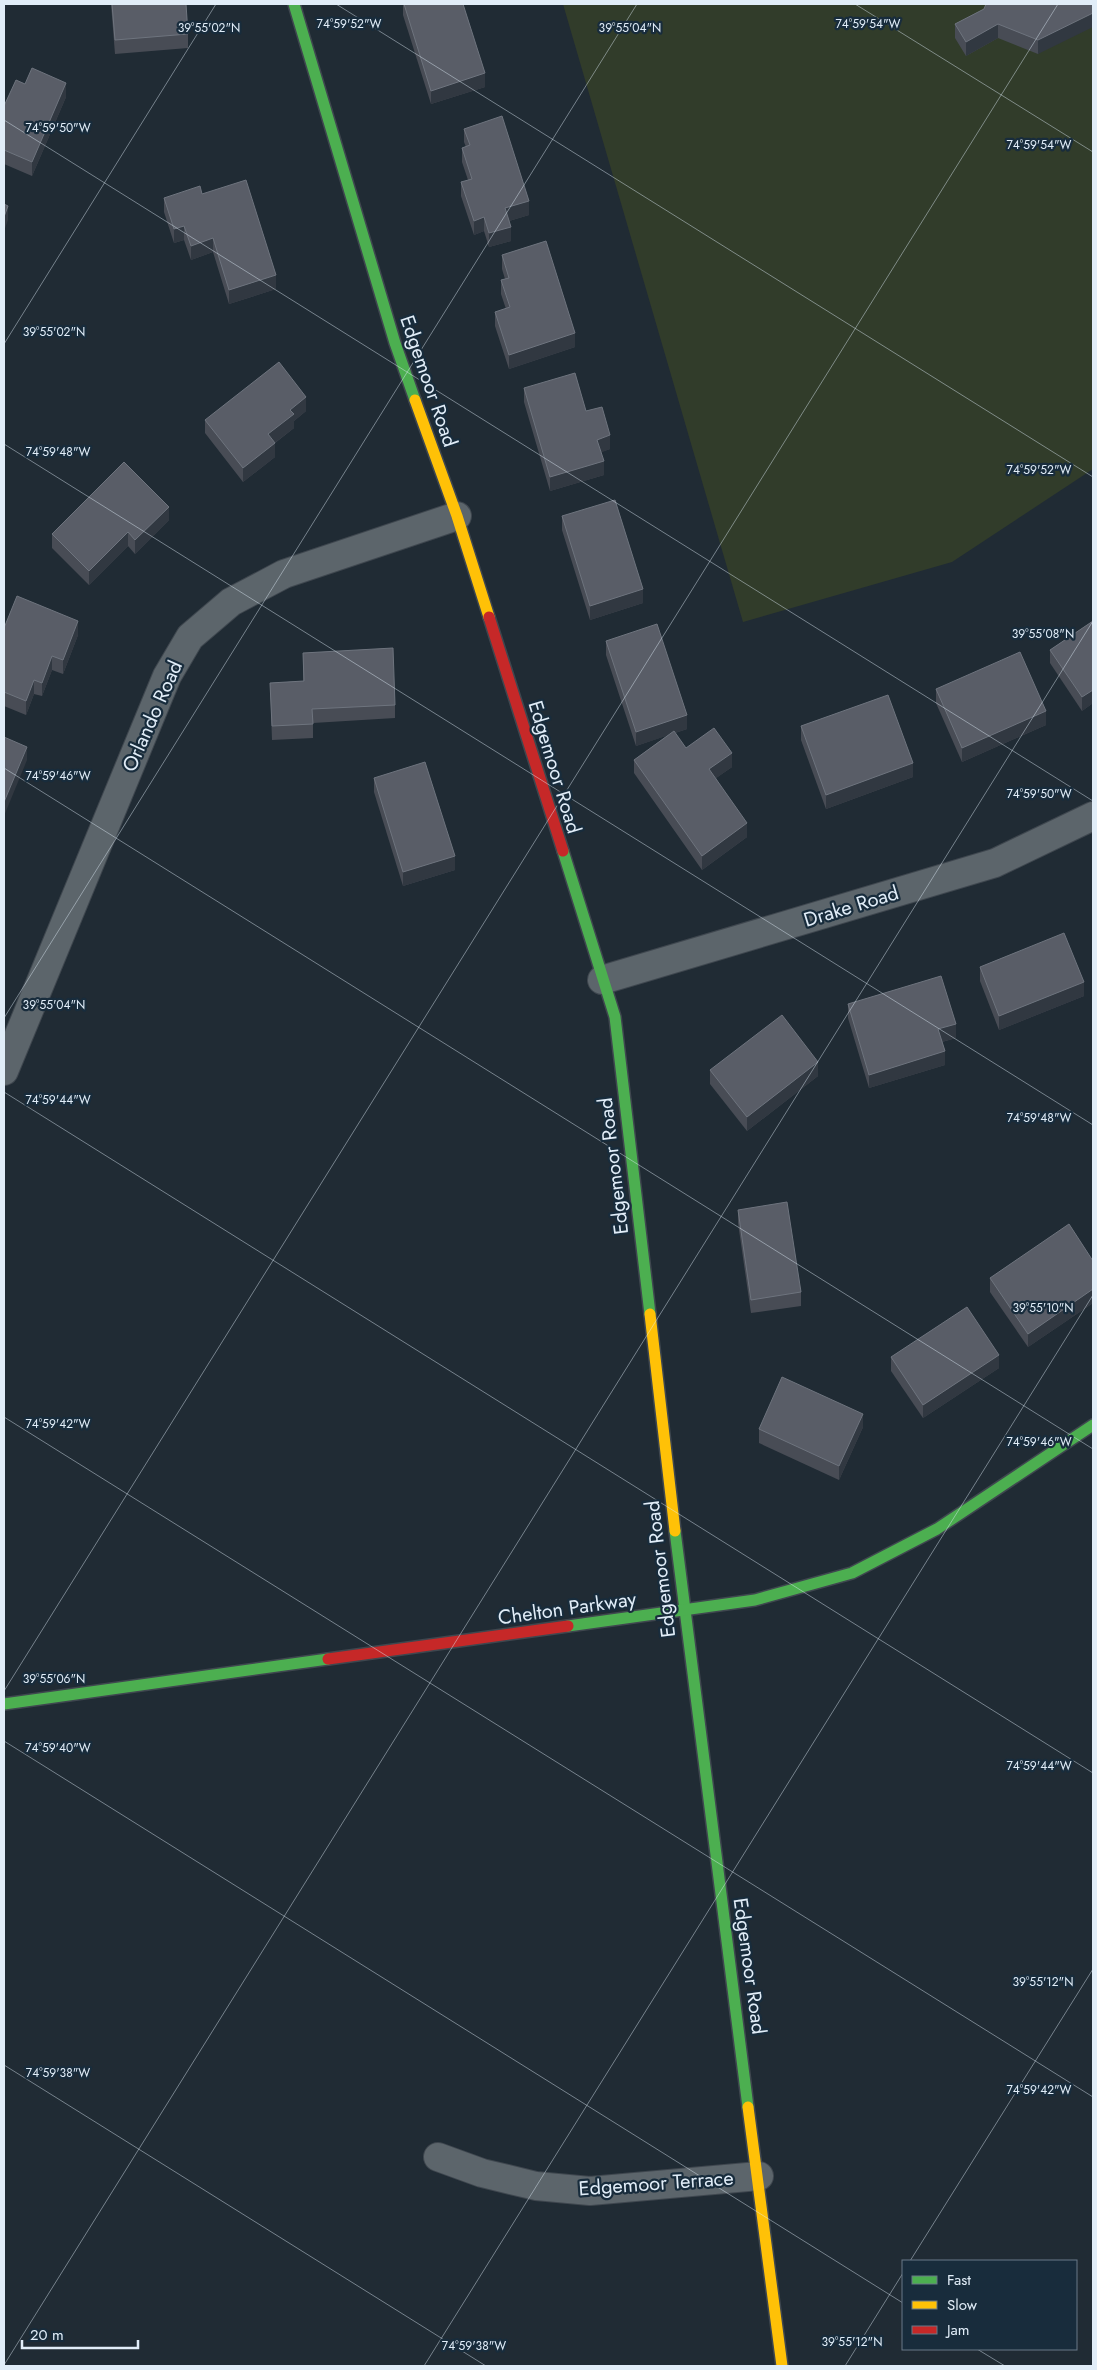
<svg xmlns="http://www.w3.org/2000/svg" width="1097" height="2370" viewBox="0 0 1097 2370" font-family="Jost,sans-serif">
  <rect width="100%" height="100%" fill="#202b34"/>
  <!-- green -->
  <polygon fill="#313c2a" points="563,4 1093,4 1093,469 952,562 743,622"/>
  <g fill="none" stroke-linecap="round" stroke-linejoin="round">
    <defs>
      <g id="street">
        <polyline points="602,980 995,863 1093,816"/>
        <polyline points="4,1071 167,676 190,637 231,602 284,574 457,516"/>
        <polyline points="438,2157 482,2173 536,2186 590,2191 759,2176"/>
      </g>
      <g id="fast">
        <polyline points="294,4 395,343 415,400"/>
        <polyline points="563,851 615,1017 650,1314"/>
        <polyline points="675,1531 748,2107"/>
        <polyline points="568,1626 755,1600 852,1573 937,1529 1093,1425"/>
        <polyline points="4,1704 328,1659"/>
      </g>
      <g id="slow">
        <polyline points="415,400 457,516 489,617"/>
        <polyline points="650,1314 675,1531"/>
        <polyline points="748,2107 782,2366"/>
      </g>
      <g id="jam">
        <polyline points="489,617 563,851"/>
        <polyline points="328,1659 568,1626"/>
      </g>
    </defs>
    <!-- street casing -->
    <use href="#street" stroke="#3f474f" stroke-width="30"/>
    <!-- fast casing -->
    <use href="#fast" stroke="#3f474f" stroke-width="14"/>
    <!-- slow casing -->
    <use href="#slow" stroke="#3f474f" stroke-width="14"/>
    <!-- jam casing -->
    <use href="#jam" stroke="#3f474f" stroke-width="14"/>
    <!-- street -->
    <use href="#street" stroke="#5c656b" stroke-width="28"/>
    <!-- fast -->
    <use href="#fast" stroke="#4caf50" stroke-width="11"/>
    <!-- slow -->
    <use href="#slow" stroke="#ffc107" stroke-width="11"/>
    <!-- jam -->
    <use href="#jam" stroke="#c62828" stroke-width="11"/>
  </g>
  <!-- wall -->
  <g fill="#484c55">
    <polygon points="111,4 186,4 188,34 188,48 115,54"/>
    <polygon points="403,4 463,4 485,87 431,104 403,15"/>
    <polygon points="1093,4 1038,54 998,38 966,56 955,38 955,24 984,9"/>
    <polygon points="25,84 66,97 32,176 4,164 4,106"/>
    <polygon points="464,129 529,215 509,221 511,241 489,247 484,231 474,235 461,196 461,182 468,180 462,162 462,148 466,147 464,142"/>
    <polygon points="202,194 276,289 229,304 213,252 191,260 184,240 174,243 164,212 164,198"/>
    <polygon points="502,255 575,347 509,369 495,326 495,312 506,309 501,294 501,280 505,279 502,269"/>
    <polygon points="524,388 586,411 610,449 601,452 604,475 550,491 524,402"/>
    <polygon points="306,411 294,421 294,428 275,443 275,457 243,482 205,433 205,420"/>
    <polygon points="562,516 643,603 590,620 562,530"/>
    <polygon points="169,520 135,554 128,546 89,585 52,548 52,534"/>
    <polygon points="1093,621 1093,703 1082,711 1050,663 1050,650"/>
    <polygon points="4,628 78,635 63,674 52,670 42,696 34,694 26,715 4,706"/>
    <polygon points="606,641 687,729 675,733 686,748 732,767 716,778 747,837 702,870 634,773 634,760 668,735 636,746 606,655"/>
    <polygon points="303,653 395,705 395,718 313,723 313,738 272,740 270,683 303,681"/>
    <polygon points="936,689 1046,725 962,762 936,703"/>
    <polygon points="801,726 913,777 826,809 801,740"/>
    <polygon points="374,778 455,870 403,886 374,792"/>
    <polygon points="980,967 1084,996 999,1030 980,981"/>
    <polygon points="848,1004 956,1038 942,1042 945,1065 869,1088 848,1018"/>
    <polygon points="710,1070 818,1076 747,1131 710,1084"/>
    <polygon points="738,1210 801,1292 801,1306 751,1313 738,1223"/>
    <polygon points="1093,1261 1093,1303 1028,1347 990,1292 990,1278"/>
    <polygon points="891,1357 999,1368 923,1418 891,1371"/>
    <polygon points="863,1427 839,1480 759,1443 759,1429"/>
  </g>
  <!-- shaded-wall -->
  <g fill="#313841">
    <polygon points="1093,13 1093,27 1038,54 1038,40"/>
    <polygon points="998,24 998,38 966,56 966,42"/>
    <polygon points="485,73 485,87 431,104 431,91"/>
    <polygon points="66,83 66,97 32,176 32,162"/>
    <polygon points="529,201 529,215 505,222 505,208"/>
    <polygon points="8,206 8,220 4,231 4,217"/>
    <polygon points="484,217 484,231 474,235 474,221"/>
    <polygon points="184,226 184,240 174,243 174,229"/>
    <polygon points="511,227 511,241 489,247 489,233"/>
    <polygon points="213,238 213,252 191,260 191,246"/>
    <polygon points="276,275 276,289 229,304 229,290"/>
    <polygon points="575,333 575,347 509,369 509,355"/>
    <polygon points="306,397 306,411 294,421 294,428 268,448 268,434 290,410"/>
    <polygon points="610,435 610,449 597,454 597,440"/>
    <polygon points="275,443 275,457 243,482 243,468"/>
    <polygon points="604,461 604,475 550,491 550,477"/>
    <polygon points="169,507 169,520 135,554 135,540"/>
    <polygon points="128,532 128,546 89,585 89,571"/>
    <polygon points="643,589 643,603 590,620 590,606"/>
    <polygon points="78,621 78,635 63,674 63,660"/>
    <polygon points="52,656 52,670 42,696 42,683"/>
    <polygon points="34,680 34,694 26,715 26,701"/>
    <polygon points="1093,690 1093,703 1082,711 1082,697"/>
    <polygon points="1046,711 1046,725 962,762 962,748"/>
    <polygon points="687,715 687,729 636,746 636,732"/>
    <polygon points="27,747 27,760 4,816 4,802"/>
    <polygon points="732,753 732,767 709,783 709,769"/>
    <polygon points="913,763 913,777 826,809 826,795"/>
    <polygon points="747,823 747,837 702,870 702,856"/>
    <polygon points="455,856 455,870 403,886 403,872"/>
    <polygon points="1084,982 1084,996 999,1030 999,1016"/>
    <polygon points="956,1024 956,1038 938,1043 938,1029"/>
    <polygon points="945,1051 945,1065 869,1088 869,1075"/>
    <polygon points="818,1062 818,1076 747,1131 747,1117"/>
    <polygon points="1093,1289 1093,1303 1028,1347 1028,1334"/>
    <polygon points="999,1355 999,1368 923,1418 923,1405"/>
    <polygon points="863,1414 863,1427 839,1480 839,1466"/>
  </g>
  <!-- building -->
  <g fill="#595d67" stroke="#6e747e">
    <polygon points="112,4 186,4 188,34 115,40"/>
    <polygon points="404,4 463,4 485,73 431,91"/>
    <polygon points="986,4 1093,4 1093,13 1038,40 998,24 966,42 955,24 984,9"/>
    <polygon points="32,68 66,83 32,162 4,150 4,106 16,80 25,84"/>
    <polygon points="502,116 529,201 505,208 511,227 489,233 484,217 474,221 461,182 472,179 462,148 470,145 464,129"/>
    <polygon points="246,180 276,275 229,290 213,238 191,246 184,226 174,229 164,198 200,186 202,194"/>
    <polygon points="4,204 8,206 4,217"/>
    <polygon points="546,241 575,333 509,355 495,312 510,307 501,280 509,278 502,255"/>
    <polygon points="279,362 306,397 290,410 294,414 268,434 275,443 243,468 205,420"/>
    <polygon points="575,373 586,411 602,407 610,435 597,440 604,461 550,477 524,388"/>
    <polygon points="124,462 169,507 135,540 128,532 89,571 52,534"/>
    <polygon points="615,500 643,589 590,606 562,516"/>
    <polygon points="17,596 78,621 63,660 52,656 42,683 34,680 26,701 4,692 4,628"/>
    <polygon points="1093,621 1093,690 1082,697 1050,650"/>
    <polygon points="657,624 687,715 636,732 606,641"/>
    <polygon points="393,648 395,705 312,709 313,724 272,726 270,683 304,681 303,653"/>
    <polygon points="1020,652 1046,711 962,748 936,689"/>
    <polygon points="888,695 913,763 826,795 801,726"/>
    <polygon points="714,728 732,753 709,769 747,823 702,856 634,760 674,731 686,748"/>
    <polygon points="4,737 27,747 4,802"/>
    <polygon points="425,762 455,856 403,872 374,778"/>
    <polygon points="1064,933 1084,982 999,1016 980,967"/>
    <polygon points="941,976 956,1024 938,1029 945,1051 869,1075 848,1004"/>
    <polygon points="782,1015 818,1062 747,1117 710,1070"/>
    <polygon points="787,1202 801,1292 751,1300 738,1210"/>
    <polygon points="1069,1224 1093,1261 1093,1289 1028,1334 990,1278"/>
    <polygon points="967,1307 999,1355 923,1405 891,1357"/>
    <polygon points="782,1377 863,1414 839,1466 759,1429"/>
  </g>
  <!-- ticks -->
  <path fill="none" stroke="#e1edf8" stroke-width="1" stroke-opacity="0.45" d="M336 4 1093 477M855 4 1093 152M4 120 1093 801M4 344 216 4M4 444 1093 1125M4 768 1093 1449M4 1018 637 4M4 1092 1093 1773M4 1417 1093 2097M4 1691 1058 4M4 1741 903 2303M4 2065 486 2366M910 2261 1093 1969M977 2349 1005 2366M4 2365 1093 621M424 2366 1093 1295M845 2366 903 2273"/>
  <g text-anchor="middle" stroke-width="4.5" stroke-linejoin="round" paint-order="stroke">
    <!-- street labels -->
    <g font-size="20" fill="#e1edf8" stroke="#182c3c">
      <text transform="translate(429 381) rotate(71)" y="7">Edgemoor Road</text>
      <text transform="translate(152 716) rotate(-66)" y="7">Orlando Road</text>
      <text transform="translate(555 767) rotate(73)" y="7">Edgemoor Road</text>
      <text transform="translate(851 906) rotate(-17)" y="7">Drake Road</text>
      <text transform="translate(613 1166) rotate(-97)" y="7">Edgemoor Road</text>
      <text transform="translate(660 1569) rotate(-97)" y="7">Edgemoor Road</text>
      <text transform="translate(567 1608) rotate(-8)" y="7">Chelton Parkway</text>
      <text transform="translate(750 1966) rotate(82)" y="7">Edgemoor Road</text>
      <text transform="translate(656 2183) rotate(-4)" y="7">Edgemoor Terrace</text>
    </g>
  </g>
  <g font-size="12" text-anchor="middle" fill="#e1edf8" stroke="#182c3c" stroke-width="4.5" stroke-linejoin="round" paint-order="stroke">
    <text x="349" y="28">74°59'52"W</text>
    <text x="868" y="28">74°59'54"W</text>
    <text x="209" y="32">39°55'02"N</text>
    <text x="630" y="32">39°55'04"N</text>
    <text x="58" y="132">74°59'50"W</text>
    <text x="1039" y="149">74°59'54"W</text>
    <text x="54" y="336">39°55'02"N</text>
    <text x="58" y="456">74°59'48"W</text>
    <text x="1039" y="474">74°59'52"W</text>
    <text x="1043" y="638">39°55'08"N</text>
    <text x="58" y="780">74°59'46"W</text>
    <text x="1039" y="798">74°59'50"W</text>
    <text x="54" y="1009">39°55'04"N</text>
    <text x="58" y="1104">74°59'44"W</text>
    <text x="1039" y="1122">74°59'48"W</text>
    <text x="1043" y="1312">39°55'10"N</text>
    <text x="58" y="1428">74°59'42"W</text>
    <text x="1039" y="1446">74°59'46"W</text>
    <text x="54" y="1683">39°55'06"N</text>
    <text x="58" y="1752">74°59'40"W</text>
    <text x="1039" y="1770">74°59'44"W</text>
    <text x="1043" y="1986">39°55'12"N</text>
    <text x="58" y="2077">74°59'38"W</text>
    <text x="1039" y="2094">74°59'42"W</text>
    <text x="852" y="2346">39°55'12"N</text>
    <text x="474" y="2350">74°59'38"W</text>
  </g>
  <!-- border -->
  <rect width="1097" height="2370" fill="none" stroke="#e1edf8" stroke-width="10"/>
  <!-- legend -->
  <rect x="902" y="2260" width="175" height="90" fill="#182c3c" stroke="#687987"/>
  <rect x="912" y="2276" width="25" height="8" fill="#4caf50" stroke="#687987"/>
  <text x="947" y="2285" font-size="15" fill="#e1edf8">Fast</text>
  <rect x="912" y="2301" width="25" height="8" fill="#ffc107" stroke="#687987"/>
  <text x="947" y="2310" font-size="15" fill="#e1edf8">Slow</text>
  <rect x="912" y="2326" width="25" height="8" fill="#c62828" stroke="#687987"/>
  <text x="947" y="2335" font-size="15" fill="#e1edf8">Jam</text>
  <!-- scale -->
  <path d="M22 2340v8h116v-8" fill="none" stroke="#e1edf8" stroke-width="2.5"/>
  <text x="30" y="2340" font-size="15" fill="#e1edf8" stroke="#182c3c" stroke-width="4" paint-order="stroke">20 m</text>
</svg>
